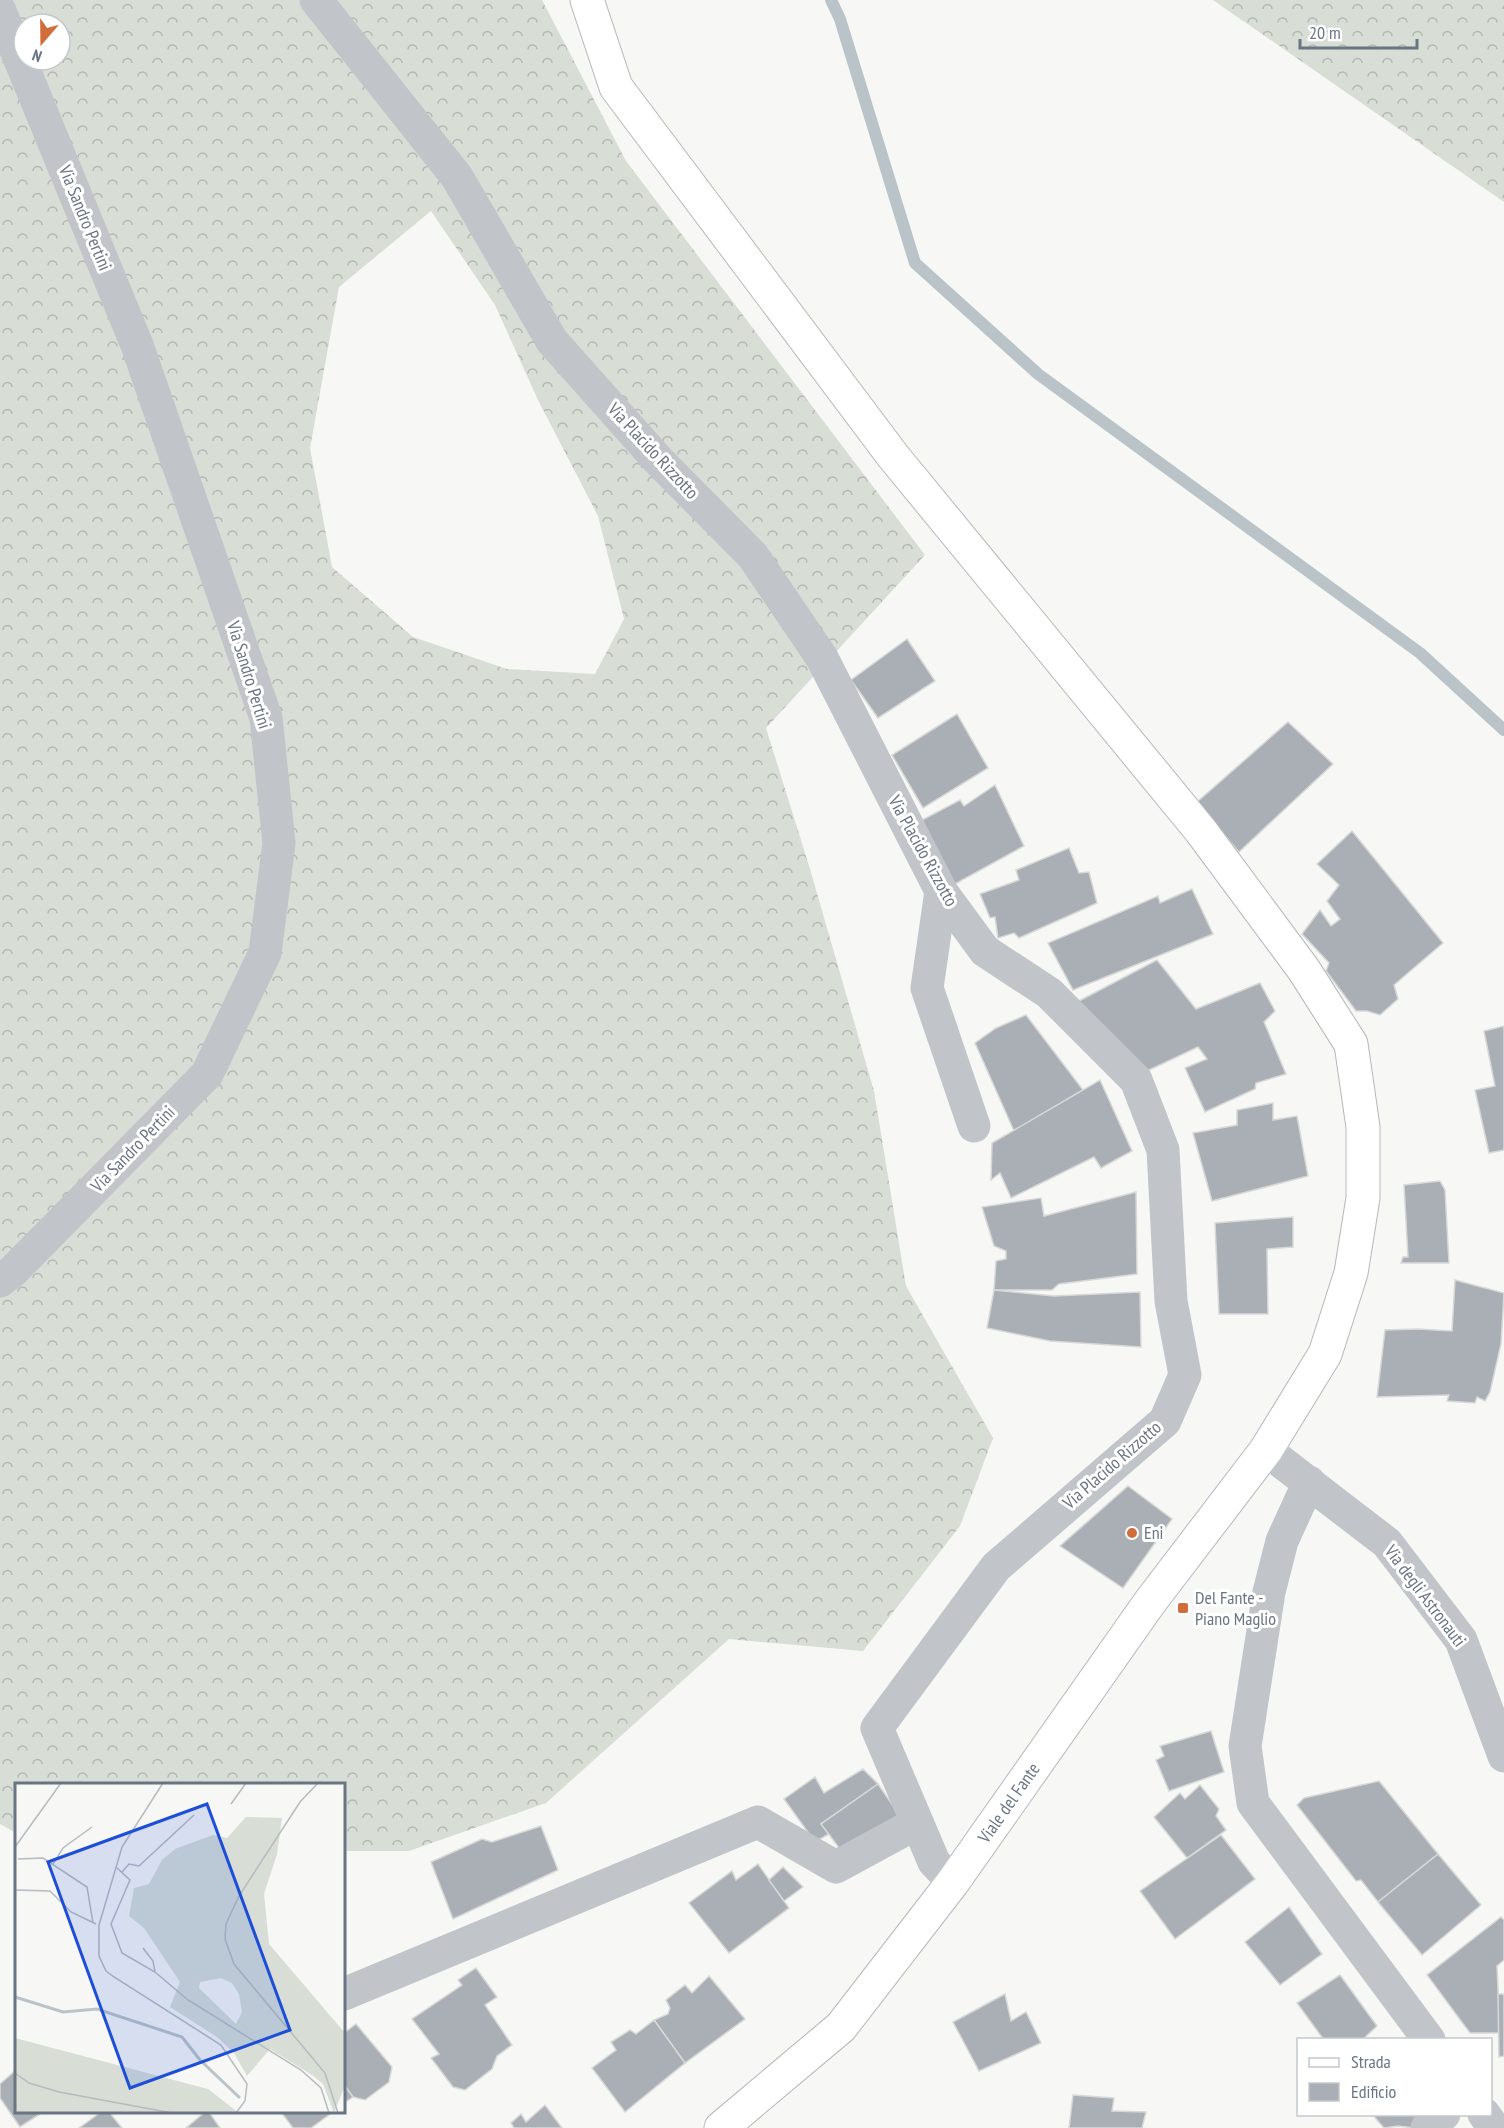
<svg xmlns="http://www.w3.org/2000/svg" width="1504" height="2128" viewBox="0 0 1504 2128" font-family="'PT Sans Narrow',sans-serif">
  <defs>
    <pattern id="forest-crowns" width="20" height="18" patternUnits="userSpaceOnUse" patternTransform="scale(1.5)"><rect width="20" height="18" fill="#d8ddd6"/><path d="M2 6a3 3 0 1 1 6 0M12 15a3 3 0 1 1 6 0" fill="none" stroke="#b3b8b3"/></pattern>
  </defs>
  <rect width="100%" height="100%" fill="#f7f7f5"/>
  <!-- forest -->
  <g fill="url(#forest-crowns)" fill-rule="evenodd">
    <path d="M0 0H542L626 161 925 555 766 728 810 869 874 1091 906 1286 993 1438 960 1526 863 1651 729 1639 546 1803 409 1851H344V1784H16V1833L0 1824ZM24 24H60V60H24ZM431 211 495 305 539 402 598 516 624 619 595 674 507 669 413 637 332 567 310 448 339 287Z"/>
    <polygon points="1213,0 1504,0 1504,202"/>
  </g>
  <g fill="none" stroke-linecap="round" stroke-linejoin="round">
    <!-- stream -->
    <polyline stroke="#bac3c7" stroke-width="12" points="831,0 840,19 915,263 1038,374 1420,653 1504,730"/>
  </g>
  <!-- building -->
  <g fill="#a9afb4" stroke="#d8d9d7" stroke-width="1.5">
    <polygon points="907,639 935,681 878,718 851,680"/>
    <polygon points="957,714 988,768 923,808 892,755"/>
    <polygon points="1288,722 1333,764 1239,852 1197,802"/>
    <polygon points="995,785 1024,846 955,884 922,820 960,800 964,806"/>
    <polygon points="1352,831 1443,943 1394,985 1398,999 1380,1015 1367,1011 1356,1011 1326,971 1329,963 1302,934 1320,910 1331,926 1340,919 1327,901 1339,885 1317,864"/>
    <polygon points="1069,848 1079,873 1089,872 1097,903 1019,938 1014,933 998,938 995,917 990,918 980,894 1019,880 1016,870"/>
    <polygon points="1192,889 1213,934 1073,990 1048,943 1158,896 1160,903"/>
    <polygon points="1157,960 1196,1009 1260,983 1275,1011 1264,1022 1286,1074 1256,1083 1255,1089 1205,1112 1185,1068 1207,1059 1198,1047 1147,1071 1075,1003"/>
    <polygon points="1026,1015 1083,1090 1014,1131 975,1043 996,1028"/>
    <polygon points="1504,1026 1504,1150 1489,1153 1475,1090 1495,1086 1484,1031"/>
    <polygon points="1100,1080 1132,1151 1101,1168 1094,1157 1011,1198 1000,1173 991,1180 992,1143"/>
    <polygon points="1273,1103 1273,1120 1297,1116 1308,1176 1212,1201 1193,1133 1237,1125 1237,1110"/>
    <polygon points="1440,1181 1445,1190 1449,1263 1401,1263 1403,1257 1408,1257 1404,1185"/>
    <polygon points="1136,1192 1137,1274 1059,1284 1052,1290 994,1290 996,1261 1006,1259 1006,1251 994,1246 982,1207 1041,1198 1044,1216"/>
    <polygon points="1293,1217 1293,1247 1267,1249 1268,1314 1219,1314 1215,1223"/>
    <polygon points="1455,1280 1504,1293 1501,1344 1490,1392 1485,1401 1477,1397 1475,1403 1447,1401 1449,1395 1377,1397 1385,1330 1418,1329 1452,1331"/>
    <polygon points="994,1290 1054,1296 1140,1292 1141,1347 1050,1341 987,1328"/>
    <polygon points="1128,1486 1172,1519 1123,1588 1060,1546"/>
    <polygon points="1211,1731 1224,1772 1169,1791 1156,1760 1164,1756 1160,1746"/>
    <polygon points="863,1769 878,1784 821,1824 829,1834 815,1842 784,1799 815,1777 824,1793"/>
    <polygon points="1379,1781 1438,1854 1378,1902 1361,1880 1356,1881 1297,1805 1304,1798"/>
    <polygon points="878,1784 900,1816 843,1853 821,1824"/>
    <polygon points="1200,1785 1219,1809 1216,1816 1226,1830 1187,1858 1154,1817 1180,1793 1185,1799"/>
    <polygon points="541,1826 558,1870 453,1919 431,1862 482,1839 492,1842"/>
    <polygon points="1221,1835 1255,1879 1175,1939 1140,1891"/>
    <polygon points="1438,1854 1481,1905 1422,1955 1378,1902"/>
    <polygon points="758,1864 789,1908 729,1953 689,1903 732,1871 736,1880"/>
    <polygon points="783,1867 803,1887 784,1901 769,1880"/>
    <polygon points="1289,1907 1322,1954 1280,1985 1245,1942"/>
    <polygon points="1501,1917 1504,1920 1504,1960 1497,1966 1500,2033 1470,2033 1427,1975"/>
    <polygon points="476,1968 497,1997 485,2005 512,2045 497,2056 492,2069 465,2090 453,2087 431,2058 439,2054 412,2019 462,1985 458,1980"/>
    <polygon points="1340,1975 1377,2026 1362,2040 1324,2040 1297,2003"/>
    <polygon points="709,1976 745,2019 685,2063 654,2020 668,2014 670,2008 666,2000 685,1985 692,1993"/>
    <polygon points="1005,1994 1011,2021 1026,2012 1041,2043 979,2071 953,2022"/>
    <polygon points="1498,1994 1504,1994 1504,2056 1499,2057"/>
    <polygon points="654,2020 685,2063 625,2112 592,2068 616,2050 611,2042 630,2030 636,2034"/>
    <polygon points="356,2024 392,2067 389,2082 365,2100 353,2097 344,2085 344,2033"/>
    <polygon points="16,2070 16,2112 43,2112 20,2127 0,2098 0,2084"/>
    <polygon points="344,2085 353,2097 344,2103"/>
    <polygon points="1073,2095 1114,2098 1112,2111 1146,2112 1142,2128 1069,2128"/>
    <polygon points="545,2105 562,2128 514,2128 511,2123 521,2114 526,2122"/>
    <polygon points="101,2112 109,2112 122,2128 79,2128"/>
    <polygon points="205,2112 209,2112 220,2128 186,2128"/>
    <polygon points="281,2112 333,2112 311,2128 293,2128"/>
    <polygon points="1372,2114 1429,2114 1415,2128 1398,2126 1384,2128"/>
  </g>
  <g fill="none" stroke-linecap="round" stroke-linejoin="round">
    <defs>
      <polyline id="secondary" points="587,0 616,87 893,456 1201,831 1304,970 1351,1044 1363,1127 1363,1198 1351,1273 1325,1354 1266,1450 1150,1602 953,1882 841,2027 721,2128"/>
    </defs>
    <!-- secondary casing -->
    <use href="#secondary" stroke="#b4b8bc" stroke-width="35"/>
    <!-- minor -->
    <g stroke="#c1c4c8" stroke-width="33">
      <polyline points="316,0 457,177 552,341 658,460 753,556 822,658 941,891 985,951 1049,993 1136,1080 1163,1150 1171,1301 1185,1375 1165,1421 996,1567 877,1728 934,1862 953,1882"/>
      <polyline points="941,891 927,988 974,1126"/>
      <polyline points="1309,1482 1282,1541 1269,1592 1245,1746 1253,1803 1429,2040"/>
      <polyline points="344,1994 758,1822 836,1867 917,1823"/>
      <polyline points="1484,2114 1494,2128"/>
      <polyline points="1427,2128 1444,2114"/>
    </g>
    <!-- tertiary -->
    <g stroke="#c1c4c8" stroke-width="33">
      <polyline points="0,11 137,345 266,718 279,843 265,953 207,1074 13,1271 0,1281"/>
      <polyline points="1266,1450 1387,1543 1461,1640 1504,1756"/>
    </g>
    <!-- secondary -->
    <use href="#secondary" stroke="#fff" stroke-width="33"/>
  </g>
  <!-- markers -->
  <g fill="#d16d3b" stroke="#fff" stroke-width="2">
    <circle cx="1132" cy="1533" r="6"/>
    <rect x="1177" y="1602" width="12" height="12" rx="3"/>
  </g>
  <g text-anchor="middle" stroke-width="6" stroke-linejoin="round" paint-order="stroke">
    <!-- street labels -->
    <g font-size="18" fill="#697582" stroke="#fff">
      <text transform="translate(85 218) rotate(68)" y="6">Via Sandro Pertini</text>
      <text transform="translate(653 451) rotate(47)" y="6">Via Placido Rizzotto</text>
      <text transform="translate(249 675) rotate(73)" y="6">Via Sandro Pertini</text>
      <text transform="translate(923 851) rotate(61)" y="6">Via Placido Rizzotto</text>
      <text transform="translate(133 1149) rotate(-46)" y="6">Via Sandro Pertini</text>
      <text transform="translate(1112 1465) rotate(-41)" y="6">Via Placido Rizzotto</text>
      <text transform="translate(1425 1596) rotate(53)" y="6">Via degli Astronauti</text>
      <text transform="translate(1009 1803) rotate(-55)" y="6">Viale del Fante</text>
    </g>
    <!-- poi labels -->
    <g font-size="18" fill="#697582" stroke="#fff" text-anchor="start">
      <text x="1144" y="1539">Eni</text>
      <text x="1195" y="1604">Del Fante -<tspan x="1195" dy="21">Piano Maglio</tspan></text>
    </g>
  </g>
  <!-- overview -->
  <g transform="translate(15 1783)">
    <rect width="330" height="330" fill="#f7f7f5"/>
    <path d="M231 34 267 35 262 71 249 111 254 161 330 250V302L319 330 308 301 297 292 255 266 232 293 219 270 202 254 155 224 165 199 129 145 114 133 119 105 134 101 147 77 160 66 198 52 212 55ZM206 195 217 200 224 211 227 229 221 241 184 205 185 199ZM0 255 193 306 224 330H0Z" fill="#d8ddd6" fill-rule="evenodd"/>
    <path fill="none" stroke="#bac3c7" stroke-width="3" d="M0 214 48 229 82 226 167 254 185 277 225 315"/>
    <path fill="none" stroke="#b6bbc0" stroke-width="1.5" d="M148 0 107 64 84 142V173L91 188 99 194 206 262 232 301 230 318 221 330M303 0 285 19 224 113 211 141 210 156 219 181 310 290 323 330M216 21 231 0M0 64 46 0M3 76 28 75 72 104 78 140M38 81 48 65 77 44M101 84 115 97 96 141 107 170 140 189 173 217 286 287 306 305 314 330M107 89 114 81 124 83 179 32M0 107 35 108 56 129 81 141M128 165 138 178 140 189M0 290 14 300 44 309 157 330"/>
    <path fill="#1d4ed8" fill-opacity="0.15" stroke="#1d4ed8" stroke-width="3" d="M192 21 275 247 115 305 33 79Z"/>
    <rect width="330" height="330" fill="none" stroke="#697582" stroke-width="3"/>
  </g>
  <!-- legend -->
  <rect x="1297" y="2038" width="195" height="78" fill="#ffffff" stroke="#c3c8cd" stroke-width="1.5"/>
  <rect x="1309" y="2058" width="30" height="9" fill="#ffffff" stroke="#c3c8cd" stroke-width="1.5"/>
  <text x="1351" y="2068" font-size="18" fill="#697582">Strada</text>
  <rect x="1309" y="2083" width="30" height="18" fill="#a9afb4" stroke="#c3c8cd" stroke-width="1.5"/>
  <text x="1351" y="2098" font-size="18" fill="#697582">Edificio</text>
  <!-- north arrow -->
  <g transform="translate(42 42) rotate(200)"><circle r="28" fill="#ffffff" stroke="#c3c8cd" stroke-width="1.5"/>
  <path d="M0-4.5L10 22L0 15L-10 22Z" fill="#d16d3b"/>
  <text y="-9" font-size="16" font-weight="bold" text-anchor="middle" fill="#697582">N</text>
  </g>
  <!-- scale -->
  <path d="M1300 39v9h117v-9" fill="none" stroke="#697582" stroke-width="3"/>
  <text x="1309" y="39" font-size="18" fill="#697582" stroke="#ffffff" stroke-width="4.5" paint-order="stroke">20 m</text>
</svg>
